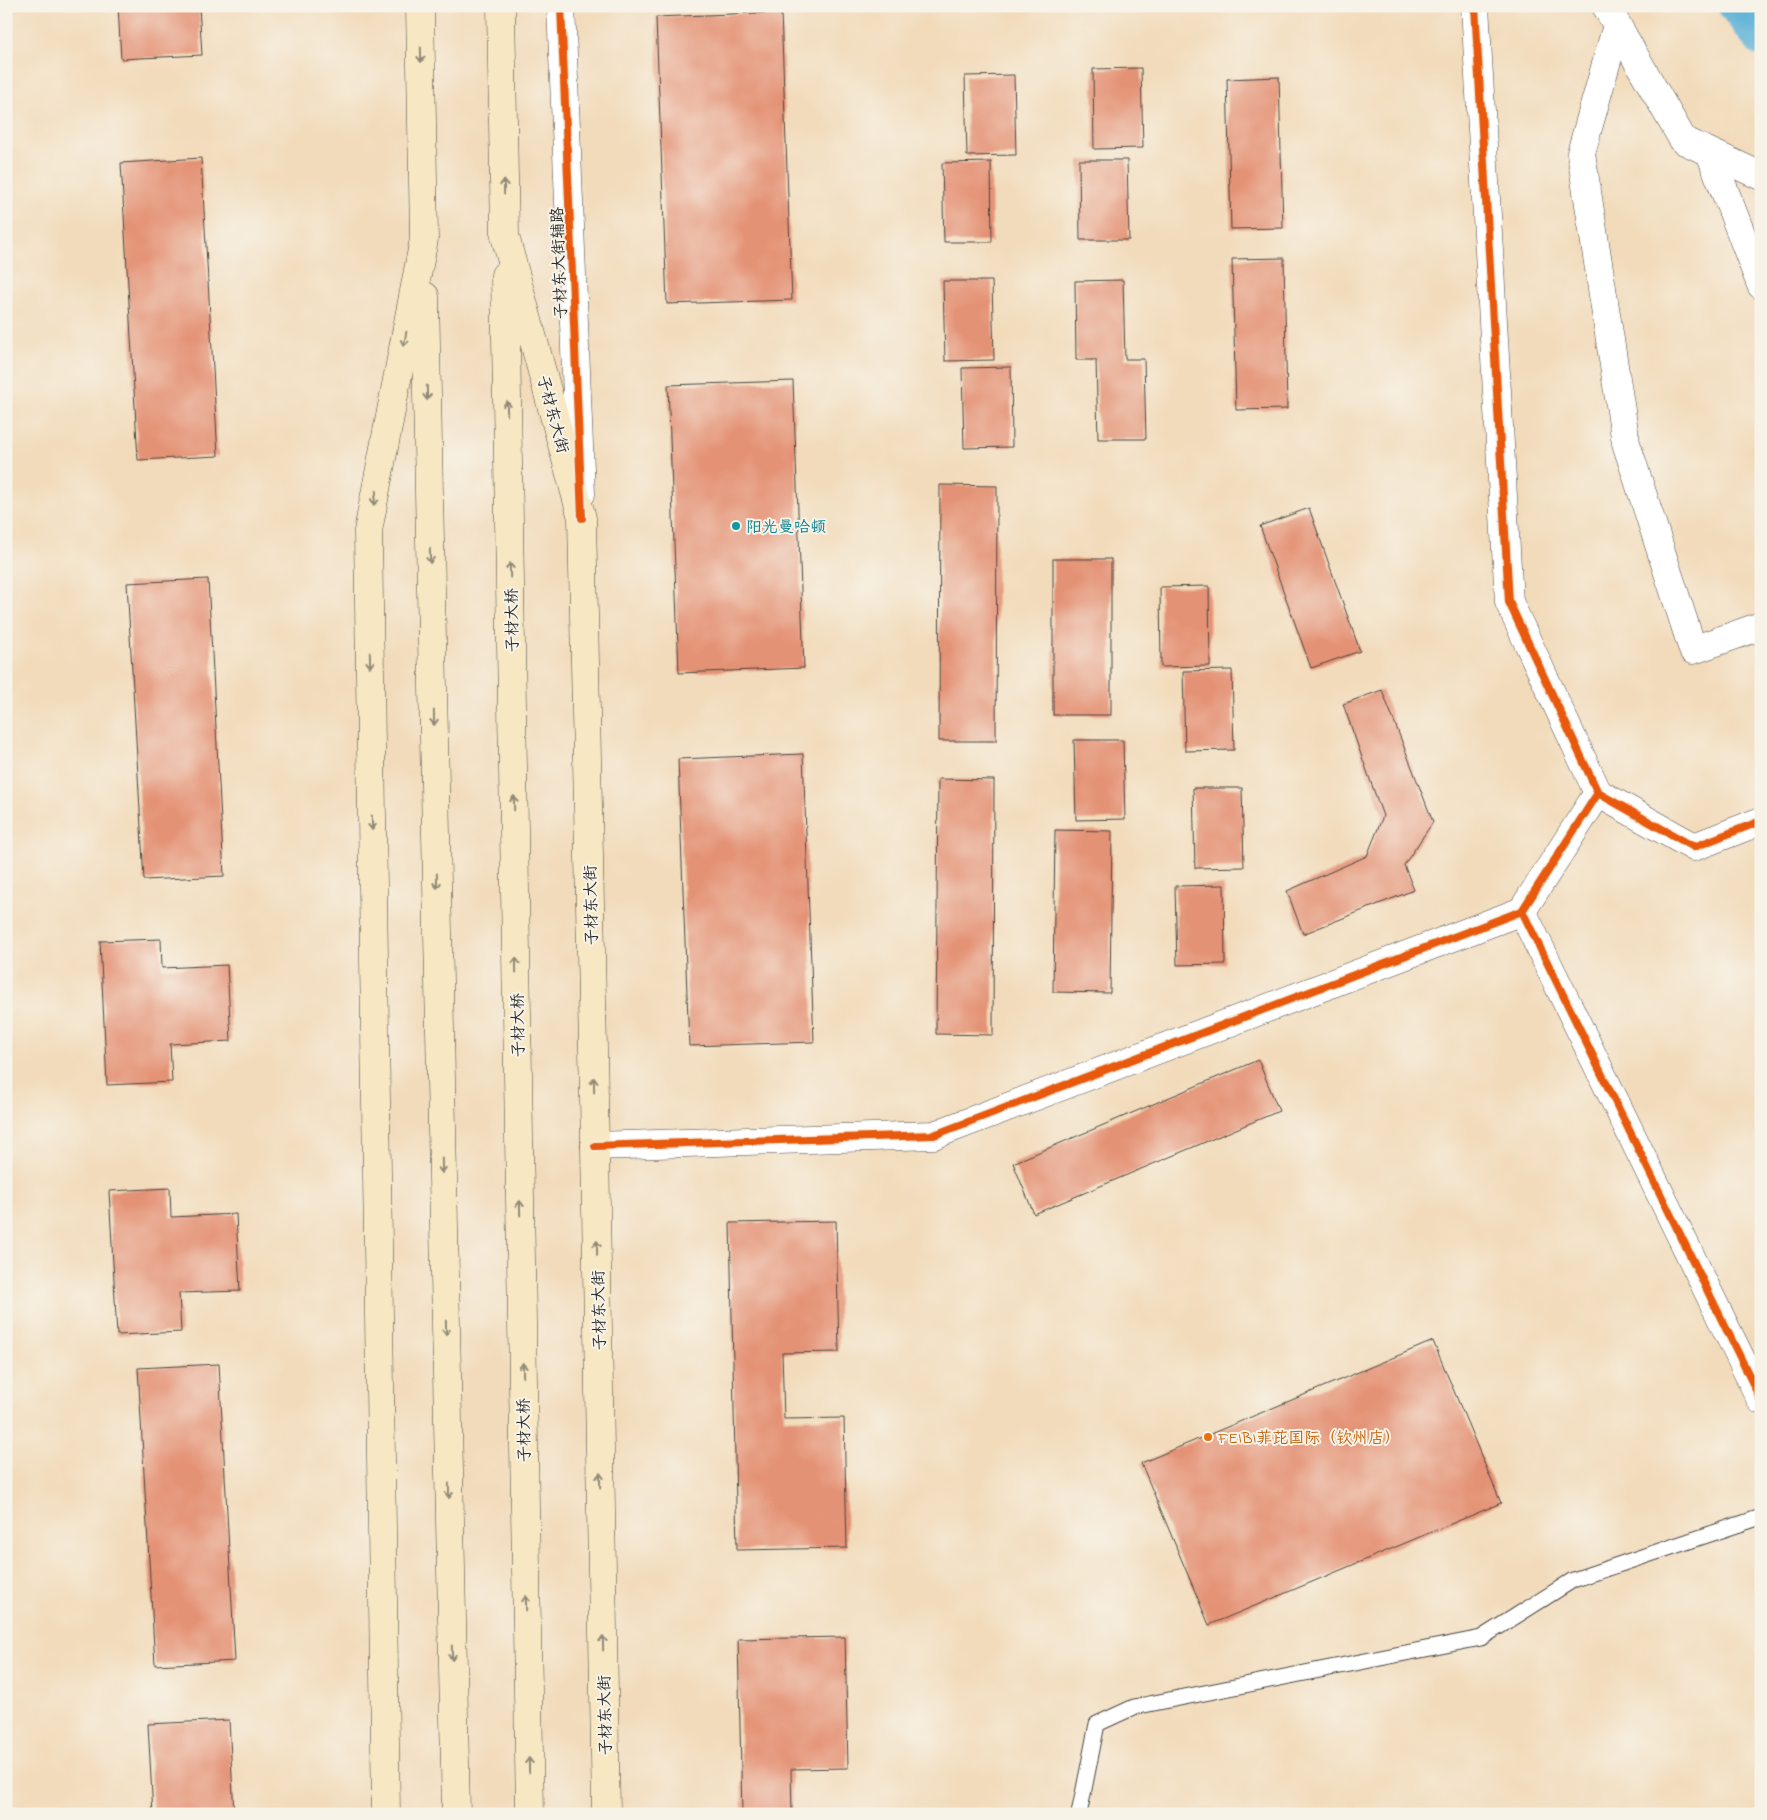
<svg xmlns="http://www.w3.org/2000/svg" width="1767" height="1820" viewBox="0 0 1767 1820" font-family="'Indie Flower','LXGW WenKai TC',sans-serif">
  <rect width="100%" height="100%" fill="#f7f3e8"/>
  <filter id="ink" filterUnits="userSpaceOnUse"><feTurbulence type="fractalNoise" baseFrequency=".02" numOctaves="2"/><feDisplacementMap in="SourceGraphic" scale="10" xChannelSelector="R" yChannelSelector="G"/><feConvolveMatrix kernelMatrix="1 2 1 2 8 2 1 2 1" color-interpolation-filters="sRGB"/></filter>
  <filter id="wash" filterUnits="userSpaceOnUse"><feTurbulence type="fractalNoise" baseFrequency=".0096" numOctaves="4" result="noise"/><feDisplacementMap in="SourceGraphic" scale="20" xChannelSelector="R" yChannelSelector="G"/><feGaussianBlur stdDeviation="1.12" result="paint"/><feColorMatrix in="noise" values="0 0 0 0 0 0 0 0 0 0 0 0 0 0 0 0 0 1.4 0 .05"/><feComposite in="paint" operator="in"/></filter>
  <g filter="url(#wash)">
    <rect width="100%" height="100%" fill="#f2dbbb"/>
    <g fill="none" stroke-linecap="round" stroke-linejoin="round">
      <!-- canal -->
      <polyline stroke="#5bb1d7" stroke-width="36" points="1736,6 1761,38"/>
    </g>
    <g id="blocks">
      <!-- building -->
      <g fill="#e49274">
        <polygon points="118,6 199,6 202,55 121,59"/>
        <polygon points="781,12 792,300 667,304 656,17"/>
        <polygon points="1141,68 1143,148 1094,149 1093,69"/>
        <polygon points="1014,75 1016,155 967,156 965,76"/>
        <polygon points="1279,77 1283,228 1231,229 1227,79"/>
        <polygon points="201,158 218,456 138,460 121,163"/>
        <polygon points="1079,160 1127,160 1129,240 1080,240"/>
        <polygon points="991,162 992,242 944,242 942,163"/>
        <polygon points="1284,258 1287,409 1236,410 1232,259"/>
        <polygon points="1123,280 1125,359 1144,359 1146,439 1098,439 1096,360 1076,360 1075,281"/>
        <polygon points="943,281 992,281 994,360 945,361"/>
        <polygon points="1011,367 1012,447 964,448 962,368"/>
        <polygon points="793,381 804,668 679,673 668,385"/>
        <polygon points="940,485 997,486 996,741 939,741"/>
        <polygon points="1309,508 1360,651 1311,668 1260,526"/>
        <rect x="1053" y="559" width="58" height="156"/>
        <polygon points="208,579 224,876 144,880 127,583"/>
        <polygon points="1209,586 1210,666 1161,667 1160,587"/>
        <polygon points="1232,670 1234,750 1185,751 1183,671"/>
        <polygon points="1382,690 1433,822 1404,865 1414,890 1303,934 1287,891 1367,856 1383,816 1343,704"/>
        <polygon points="1074,740 1123,740 1125,819 1076,820"/>
        <polygon points="803,754 814,1042 689,1046 678,759"/>
        <polygon points="938,779 994,780 993,1035 936,1034"/>
        <polygon points="1193,788 1242,788 1244,867 1195,868"/>
        <polygon points="1055,830 1112,831 1110,993 1053,992"/>
        <polygon points="1224,885 1225,964 1177,965 1175,886"/>
        <polygon points="161,939 162,968 227,965 231,1041 170,1044 172,1082 107,1085 100,941"/>
        <polygon points="1258,1060 1279,1111 1034,1214 1013,1163"/>
        <polygon points="170,1188 171,1217 236,1214 240,1291 179,1293 181,1332 117,1335 109,1191"/>
        <polygon points="836,1221 839,1352 782,1353 784,1419 844,1418 847,1548 737,1550 730,1223"/>
        <polygon points="1433,1341 1501,1503 1209,1625 1141,1463"/>
        <polygon points="219,1364 235,1661 155,1665 138,1368"/>
        <polygon points="845,1637 848,1768 791,1769 792,1814 742,1814 738,1639"/>
        <polygon points="229,1720 234,1814 153,1814 148,1724"/>
      </g>
    </g>
  </g>
  <g filter="url(#ink)">
    <use href="#blocks" fill-opacity="0" stroke="#494541" stroke-width="1"/>
    <g fill="none" stroke-linecap="round" stroke-linejoin="round">
      <defs>
        <polyline id="service" points="1079,1814 1097,1724 1134,1707 1481,1638 1573,1580 1761,1517"/>
        <g id="minor">
          <polyline points="561,6 581,494"/>
          <polyline points="1475,6 1509,602 1598,793"/>
          <polyline points="1606,6 1683,140 1761,176"/>
          <polyline points="1617,25 1581,153 1626,443 1693,650 1761,626"/>
          <polyline points="1710,153 1761,285"/>
          <polyline points="1522,911 1761,1400"/>
          <polyline points="595,1146 934,1135 1522,911 1598,793 1694,847 1761,821"/>
        </g>
        <g id="secondary">
          <polyline points="501,6 505,236 582,518 595,1146 606,1814"/>
          <polyline points="505,275 530,1814"/>
          <polyline points="425,296 456,1814"/>
          <polyline points="386,1814 368,531 424,239 420,6"/>
        </g>
      </defs>
      <!-- service casing -->
      <use href="#service" stroke="#494541" stroke-width="17"/>
      <!-- minor casing -->
      <use href="#minor" stroke="#494541" stroke-width="29"/>
      <!-- secondary casing -->
      <use href="#secondary" stroke="#494541" stroke-width="29"/>
      <!-- service -->
      <use href="#service" stroke="#fff" stroke-width="15"/>
      <!-- minor -->
      <use href="#minor" stroke="#fff" stroke-width="28"/>
      <!-- secondary -->
      <use href="#secondary" stroke="#f7e8c3" stroke-width="28"/>
      <defs>
        <g id="cycleway">
          <polyline points="561,6 582,518"/>
          <polyline points="1475,6 1509,602 1598,793"/>
          <polyline points="1522,911 1761,1400"/>
          <polyline points="595,1146 934,1135 1522,911 1598,793 1694,847 1761,821"/>
        </g>
      </defs>
      <!-- cycleway casing -->
      <use href="#cycleway" stroke="#f7f3e8" stroke-width="11"/>
      <!-- cycleway -->
      <use href="#cycleway" stroke="#e8590c" stroke-width="8"/>
    </g>
    <!-- one-way arrows -->
    <defs><path id="oneway-shaft" d="M-6 0H5M1.5-3L5.5 0L1.5 3" fill="none" stroke-width="1.6" stroke-linecap="round" stroke-linejoin="round" transform="scale(1.25)"/></defs>
    <g stroke="#918a77">
      <use href="#oneway-shaft" transform="translate(421 55) rotate(89)"/>
      <use href="#oneway-shaft" transform="translate(504 187) rotate(-91)"/>
      <use href="#oneway-shaft" transform="translate(405 339) rotate(101)"/>
      <use href="#oneway-shaft" transform="translate(427 393) rotate(89)"/>
      <use href="#oneway-shaft" transform="translate(507 408) rotate(-91)"/>
      <use href="#oneway-shaft" transform="translate(375 498) rotate(101)"/>
      <use href="#oneway-shaft" transform="translate(430 556) rotate(89)"/>
      <use href="#oneway-shaft" transform="translate(510 570) rotate(-91)"/>
      <use href="#oneway-shaft" transform="translate(370 660) rotate(89)"/>
      <use href="#oneway-shaft" transform="translate(434 718) rotate(89)"/>
      <use href="#oneway-shaft" transform="translate(514 803) rotate(-91)"/>
      <use href="#oneway-shaft" transform="translate(372 823) rotate(89)"/>
      <use href="#oneway-shaft" transform="translate(437 881) rotate(89)"/>
      <use href="#oneway-shaft" transform="translate(516 965) rotate(-91)"/>
      <use href="#oneway-shaft" transform="translate(594 1085) rotate(-91)"/>
      <use href="#oneway-shaft" transform="translate(442 1166) rotate(89)"/>
      <use href="#oneway-shaft" transform="translate(520 1208) rotate(-91)"/>
      <use href="#oneway-shaft" transform="translate(597 1248) rotate(-91)"/>
      <use href="#oneway-shaft" transform="translate(446 1328) rotate(89)"/>
      <use href="#oneway-shaft" transform="translate(523 1370) rotate(-91)"/>
      <use href="#oneway-shaft" transform="translate(600 1480) rotate(-91)"/>
      <use href="#oneway-shaft" transform="translate(449 1491) rotate(89)"/>
      <use href="#oneway-shaft" transform="translate(526 1603) rotate(-91)"/>
      <use href="#oneway-shaft" transform="translate(603 1643) rotate(-91)"/>
      <use href="#oneway-shaft" transform="translate(452 1653) rotate(89)"/>
      <use href="#oneway-shaft" transform="translate(529 1765) rotate(-91)"/>
    </g>
  </g>
  <!-- markers -->
  <circle fill="#0f9aa8" stroke="#f7f3e8" stroke-width="2" cx="736" cy="526" r="5"/>
  <circle fill="#e8710a" stroke="#f7f3e8" stroke-width="2" cx="1208" cy="1437" r="5"/>
  <g text-anchor="middle" stroke-width="4" stroke-linejoin="round" paint-order="stroke">
    <!-- street labels -->
    <g font-size="16" fill="#2b2b2b" stroke="#f7f3e8">
      <text transform="translate(558 263) rotate(-92)" y="6">子材东大街辅路</text>
      <text transform="translate(554 414) rotate(75)" y="6">子材东大街</text>
      <text transform="translate(511 620) rotate(-91)" y="6">子材大桥</text>
      <text transform="translate(590 905) rotate(-91)" y="6">子材东大街</text>
      <text transform="translate(517 1025) rotate(-91)" y="6">子材大桥</text>
      <text transform="translate(598 1310) rotate(-91)" y="6">子材东大街</text>
      <text transform="translate(523 1430) rotate(-91)" y="6">子材大桥</text>
      <text transform="translate(604 1715) rotate(-91)" y="6">子材东大街</text>
    </g>
    <!-- culture labels -->
    <g font-size="16" fill="#0d838f" stroke="#f7f3e8" text-anchor="start">
      <text x="746" y="532">阳光曼哈顿</text>
    </g>
    <!-- food labels -->
    <g font-size="16" fill="#c56008" stroke="#f7f3e8" text-anchor="start">
      <text x="1218" y="1443">FEIBI菲芘国际（钦州店）</text>
    </g>
  </g>
  <!-- margin -->
  <rect width="1767" height="1820" fill="none" stroke="#f7f3e8" stroke-width="25"/>
</svg>
